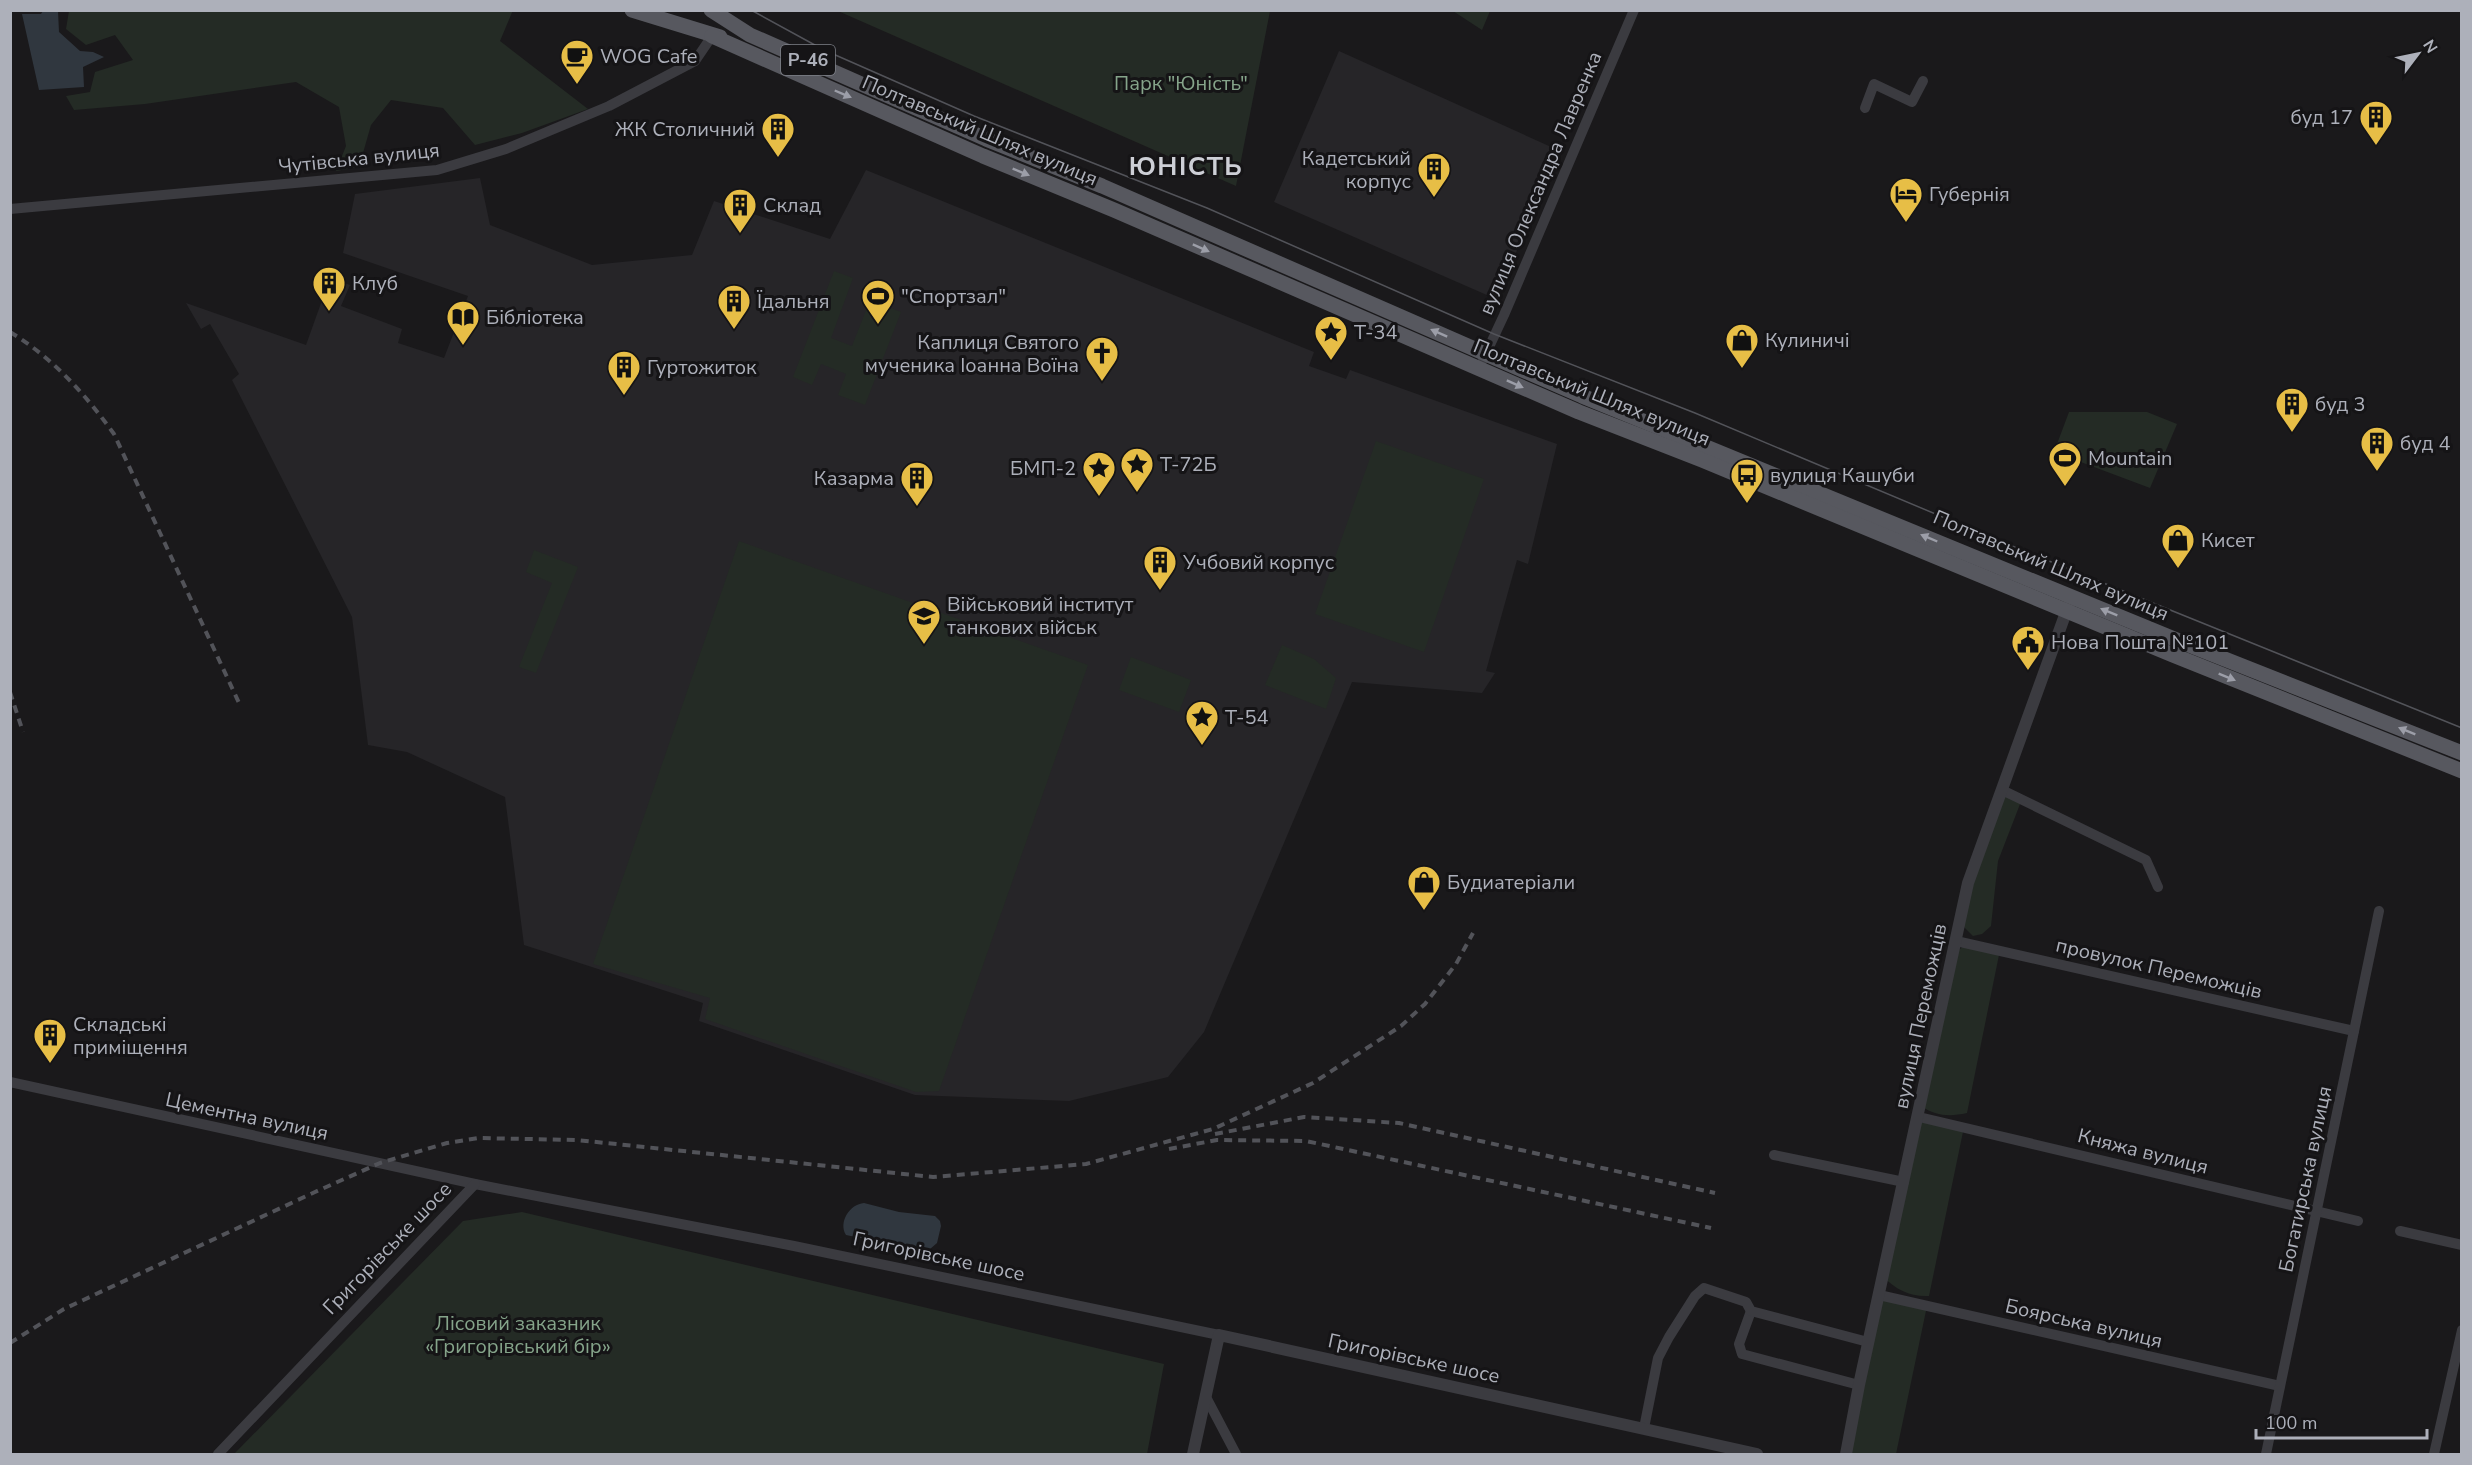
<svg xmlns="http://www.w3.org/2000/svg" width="2472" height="1465" viewBox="0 0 2472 1465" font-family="'Nunito Sans',sans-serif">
  <rect width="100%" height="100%" fill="#1a191b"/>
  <!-- built -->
  <g fill="#262528">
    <polygon points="1339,51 1560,151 1496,299 1274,202"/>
    <polygon points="866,170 1314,352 1309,366 1346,379 1350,370 1557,444 1528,564 1517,560 1486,671 1495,673 1482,693 1352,682 1204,1032 1168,1077 1069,1101 915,1095 699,1021 703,1003 524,945 505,797 407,752 368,745 352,617 232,380 239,374 210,324 201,329 186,303 306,345 330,278 350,285 341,306 402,329 398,343 444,358 468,296 343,253 355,194 480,178 490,225 592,265 692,255 714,201 830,239"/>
  </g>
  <!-- green -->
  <g fill="#242b25">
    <polygon points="513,10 500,41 588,109 522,133 475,145 443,108 391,100 371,125 359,167 336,171 346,146 339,107 296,82 145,104 74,110 66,96 90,92 95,72 133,60 115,35 86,45 66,29 69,11"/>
    <polygon points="838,11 1270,11 1236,186"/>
    <polygon points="1453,11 1490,11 1482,30"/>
    <polygon points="834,271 853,278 831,338 852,346 870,300 901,312 865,405 838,395 846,374 821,364 812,385 793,377"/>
    <polygon points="2069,412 2147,412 2177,424 2150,488 2054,452"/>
    <polygon points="1376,441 1484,479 1424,652 1315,614"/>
    <polygon points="739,541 1088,665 939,1091 916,1092 705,1019 710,998 593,964"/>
    <polygon points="534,550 578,567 536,673 519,667 552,583 526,572"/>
    <polygon points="1282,645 1314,659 1336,678 1326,709 1265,685"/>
    <polygon points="1131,657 1191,680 1179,712 1119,690"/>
    <polygon points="2002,790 2022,799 1998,861 1991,926 1982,934 1973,936 1960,923"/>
    <path d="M1968 943 2000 950 1967 1113C1949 1117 1936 1116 1921 1106L1953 954Z"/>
    <path d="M1919 1117 1964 1127 1929 1296C1910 1297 1897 1290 1883 1277Z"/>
    <polygon points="522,1212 1164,1364 1147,1454 234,1454 463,1221"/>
    <polygon points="1879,1295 1927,1306 1896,1454 1846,1454"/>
  </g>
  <!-- water -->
  <g fill="#30373f">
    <polygon points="43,11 58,11 59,32 80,51 93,52 104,57 83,67 84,87 39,90 22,14 41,14"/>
    <path d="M864 1203 899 1212 935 1216 940 1221 941 1226 937 1243 930 1249 924 1251 846 1235C838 1222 850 1204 864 1203Z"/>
  </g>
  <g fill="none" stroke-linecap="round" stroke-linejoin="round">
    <!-- minor -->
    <g stroke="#3b3b40" stroke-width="10">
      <polyline points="1865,108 1874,84 1912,102 1923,81"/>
      <polyline points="10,209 437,170 506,149 609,106 695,61 712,36"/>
      <polyline points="1483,360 1504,315 1634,10"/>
      <polyline points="2002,790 2146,860 2158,887"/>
      <polyline points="1956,941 2354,1031"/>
      <polyline points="10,1082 475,1184 794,1246 1219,1335"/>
      <polyline points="1919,1117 2358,1221"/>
      <polyline points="1774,1155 1904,1182"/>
      <polyline points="2400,1231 2462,1245"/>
      <polyline points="1879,1295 2280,1386"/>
      <polyline points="1751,1311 1739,1344 1742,1354 1859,1385"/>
      <polyline points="1206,1397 1236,1454"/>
      <polyline points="1644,1428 1658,1358 1669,1337 1695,1296 1704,1288 1746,1302 1751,1311 1868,1342"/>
      <polyline points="218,1454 475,1184"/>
      <polyline points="2266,1454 2379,911"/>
      <polyline points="2434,1454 2462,1330"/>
    </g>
    <!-- tertiary -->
    <g stroke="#3b3b40" stroke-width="12">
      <polyline points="1193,1454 1219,1335 1757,1454"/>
      <polyline points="1846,1454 1859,1385 1968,883 2069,604"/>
    </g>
    <!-- primary -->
    <g stroke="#57585f" stroke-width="15">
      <polyline points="632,10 720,37"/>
      <polyline points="711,10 750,35 986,139 1102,186 1582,396 2179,641 2462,753"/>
      <polyline points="712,36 983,156 1114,210 1579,412 1702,460 2173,655 2462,771"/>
    </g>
    <!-- tram -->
    <polyline stroke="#525359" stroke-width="1.5" points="751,10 824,50 974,116 1207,208 1494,334 1695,413 2007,544 2462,728"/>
    <!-- rail -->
    <g stroke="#525359" stroke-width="4" stroke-dasharray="8 6" stroke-linecap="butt">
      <path d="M10 332C53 358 85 394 114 434L240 705"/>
      <polyline points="10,692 23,732"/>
      <polyline points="1215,1134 1304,1117 1399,1123 1715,1193"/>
      <polyline points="1169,1149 1217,1140 1306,1141 1711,1228"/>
      <polyline points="10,1343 64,1309 315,1192 380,1163 447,1143 478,1138 577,1140 933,1177 1086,1164 1213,1129 1313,1083 1401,1026 1425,1004 1456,964 1473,933"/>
    </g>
  </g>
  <!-- one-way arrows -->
  <defs><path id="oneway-solid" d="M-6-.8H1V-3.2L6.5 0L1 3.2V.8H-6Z" transform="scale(1.5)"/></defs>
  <g fill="#9c9ea8">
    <use href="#oneway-solid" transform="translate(843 94) rotate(23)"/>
    <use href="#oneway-solid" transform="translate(1021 172) rotate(22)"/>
    <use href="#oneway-solid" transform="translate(1201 248) rotate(24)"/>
    <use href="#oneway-solid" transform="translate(1439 333) rotate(-156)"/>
    <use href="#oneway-solid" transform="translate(1515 384) rotate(24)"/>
    <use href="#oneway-solid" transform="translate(1929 538) rotate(-157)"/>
    <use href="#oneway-solid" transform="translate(2109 612) rotate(-158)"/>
    <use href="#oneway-solid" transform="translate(2227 677) rotate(22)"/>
    <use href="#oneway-solid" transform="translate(2407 731) rotate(-158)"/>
  </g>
  <!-- icons -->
  <defs>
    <symbol id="cafe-pin" viewBox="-11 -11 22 30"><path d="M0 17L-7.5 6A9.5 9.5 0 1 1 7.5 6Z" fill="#e7be46" stroke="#151416"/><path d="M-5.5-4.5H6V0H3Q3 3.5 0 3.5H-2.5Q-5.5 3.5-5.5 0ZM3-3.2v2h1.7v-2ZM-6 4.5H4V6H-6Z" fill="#111"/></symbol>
    <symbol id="building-pin" viewBox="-11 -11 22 30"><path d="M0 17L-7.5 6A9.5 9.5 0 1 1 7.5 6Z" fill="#e7be46" stroke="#151416"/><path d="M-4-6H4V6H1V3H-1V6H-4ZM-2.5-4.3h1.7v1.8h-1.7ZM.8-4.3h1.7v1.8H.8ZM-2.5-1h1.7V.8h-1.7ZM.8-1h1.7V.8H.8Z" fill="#111"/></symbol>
    <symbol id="hotel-pin" viewBox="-11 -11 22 30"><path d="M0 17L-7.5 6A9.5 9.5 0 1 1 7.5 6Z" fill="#e7be46" stroke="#151416"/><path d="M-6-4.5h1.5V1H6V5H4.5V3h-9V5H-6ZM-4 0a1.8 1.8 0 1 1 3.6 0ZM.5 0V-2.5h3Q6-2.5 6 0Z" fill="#111"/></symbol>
    <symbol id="stadium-pin" viewBox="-11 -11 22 30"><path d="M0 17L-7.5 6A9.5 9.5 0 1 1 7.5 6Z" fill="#e7be46" stroke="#151416"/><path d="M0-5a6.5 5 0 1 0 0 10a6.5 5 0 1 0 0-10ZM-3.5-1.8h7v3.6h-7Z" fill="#111"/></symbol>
    <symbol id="library-pin" viewBox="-11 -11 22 30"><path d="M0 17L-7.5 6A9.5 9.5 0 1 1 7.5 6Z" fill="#e7be46" stroke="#151416"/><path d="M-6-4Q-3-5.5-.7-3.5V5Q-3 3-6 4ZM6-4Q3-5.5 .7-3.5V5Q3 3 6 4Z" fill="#111"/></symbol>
    <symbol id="sight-pin" viewBox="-11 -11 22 30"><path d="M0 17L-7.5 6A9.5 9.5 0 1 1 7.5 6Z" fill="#e7be46" stroke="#151416"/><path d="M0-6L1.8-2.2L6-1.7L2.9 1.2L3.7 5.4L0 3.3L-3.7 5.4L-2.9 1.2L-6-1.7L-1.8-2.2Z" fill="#111"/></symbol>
    <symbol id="shop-pin" viewBox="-11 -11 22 30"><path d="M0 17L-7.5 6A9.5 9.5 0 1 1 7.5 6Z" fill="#e7be46" stroke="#151416"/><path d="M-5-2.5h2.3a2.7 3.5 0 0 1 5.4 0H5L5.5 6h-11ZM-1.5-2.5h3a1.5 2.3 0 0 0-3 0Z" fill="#111"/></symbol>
    <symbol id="church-pin" viewBox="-11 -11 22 30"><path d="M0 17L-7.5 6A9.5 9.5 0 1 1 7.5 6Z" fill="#e7be46" stroke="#151416"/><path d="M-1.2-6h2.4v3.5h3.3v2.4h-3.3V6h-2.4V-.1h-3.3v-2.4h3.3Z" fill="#111"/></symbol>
    <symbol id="bus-pin" viewBox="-11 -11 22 30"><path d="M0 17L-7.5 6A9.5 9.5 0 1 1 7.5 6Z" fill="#e7be46" stroke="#151416"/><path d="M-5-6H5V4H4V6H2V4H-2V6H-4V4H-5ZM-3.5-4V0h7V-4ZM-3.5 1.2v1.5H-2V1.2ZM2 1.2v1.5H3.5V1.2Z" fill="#111"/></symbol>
    <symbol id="university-pin" viewBox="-11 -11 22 30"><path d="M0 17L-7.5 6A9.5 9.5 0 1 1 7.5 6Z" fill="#e7be46" stroke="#151416"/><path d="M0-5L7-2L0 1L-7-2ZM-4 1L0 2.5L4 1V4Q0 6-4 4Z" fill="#111"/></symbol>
    <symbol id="civic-pin" viewBox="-11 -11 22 30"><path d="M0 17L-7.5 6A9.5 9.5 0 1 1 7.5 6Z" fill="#e7be46" stroke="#151416"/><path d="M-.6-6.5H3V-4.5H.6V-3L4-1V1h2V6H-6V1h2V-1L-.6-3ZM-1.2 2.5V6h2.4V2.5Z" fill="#111"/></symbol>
  </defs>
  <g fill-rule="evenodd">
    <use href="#cafe-pin" x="558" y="37" width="38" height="52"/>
    <use href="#building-pin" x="2357" y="98" width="38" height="52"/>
    <use href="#building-pin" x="759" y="110" width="38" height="52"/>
    <use href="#building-pin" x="1415" y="150" width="38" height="52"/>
    <use href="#hotel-pin" x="1887" y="175" width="38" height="52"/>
    <use href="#building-pin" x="721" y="186" width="38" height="52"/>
    <use href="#building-pin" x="310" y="264" width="38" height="52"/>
    <use href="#stadium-pin" x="859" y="277" width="38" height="52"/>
    <use href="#building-pin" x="715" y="282" width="38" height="52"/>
    <use href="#library-pin" x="444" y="298" width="38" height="52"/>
    <use href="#sight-pin" x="1312" y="313" width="38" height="52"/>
    <use href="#shop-pin" x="1723" y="321" width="38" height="52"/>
    <use href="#church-pin" x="1083" y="334" width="38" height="52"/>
    <use href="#building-pin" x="605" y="348" width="38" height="52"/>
    <use href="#building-pin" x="2273" y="385" width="38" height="52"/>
    <use href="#building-pin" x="2358" y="424" width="38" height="52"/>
    <use href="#stadium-pin" x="2046" y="439" width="38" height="52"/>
    <use href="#sight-pin" x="1118" y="445" width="38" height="52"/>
    <use href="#sight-pin" x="1080" y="449" width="38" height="52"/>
    <use href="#bus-pin" x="1728" y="456" width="38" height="52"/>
    <use href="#building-pin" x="898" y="459" width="38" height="52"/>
    <use href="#shop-pin" x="2159" y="521" width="38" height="52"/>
    <use href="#building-pin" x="1141" y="543" width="38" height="52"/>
    <use href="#university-pin" x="905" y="597" width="38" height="52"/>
    <use href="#civic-pin" x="2009" y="623" width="38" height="52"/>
    <use href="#sight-pin" x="1183" y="698" width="38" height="52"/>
    <use href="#shop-pin" x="1405" y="863" width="38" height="52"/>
    <use href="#building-pin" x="31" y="1016" width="38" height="52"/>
  </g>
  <g text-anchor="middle" stroke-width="6" stroke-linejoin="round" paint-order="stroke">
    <!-- shield labels -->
    <rect fill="#151416" stroke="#7f8189" stroke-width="1.5" x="781" y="45" width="54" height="30" rx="4.5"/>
    <g font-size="18" font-weight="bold" fill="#adb0ba">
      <text x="808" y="66">Р-46</text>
    </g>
    <!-- poi labels -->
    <g font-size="20" fill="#adb0ba" stroke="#151416" text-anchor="start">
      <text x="600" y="63">WOG Cafe</text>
      <text x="2353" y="124" text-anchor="end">буд 17</text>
      <text x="755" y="136" text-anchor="end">ЖК Столичний</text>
      <text x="1411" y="165" text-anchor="end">Кадетський<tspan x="1411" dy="23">корпус</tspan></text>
      <text x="1929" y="201">Губернія</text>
      <text x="763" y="212">Склад</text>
      <text x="352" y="290">Клуб</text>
      <text x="901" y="303">"Спортзал"</text>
      <text x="757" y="308">Їдальня</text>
      <text x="486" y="324">Бібліотека</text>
      <text x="1354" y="339">T-34</text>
      <text x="1765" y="347">Кулиничі</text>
      <text x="1079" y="349" text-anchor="end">Каплиця Святого<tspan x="1079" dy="23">мученика Іоанна Воїна</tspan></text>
      <text x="647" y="374">Гуртожиток</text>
      <text x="2315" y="411">буд 3</text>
      <text x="2400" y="450">буд 4</text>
      <text x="2088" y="465">Mountain</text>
      <text x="1160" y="471">Т-72Б</text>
      <text x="1076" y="475" text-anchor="end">БМП-2</text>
      <text x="1770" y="482">вулиця Кашуби</text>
      <text x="894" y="485" text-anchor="end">Казарма</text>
      <text x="2201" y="547">Кисет</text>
      <text x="1183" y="569">Учбовий корпус</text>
      <text x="947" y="611">Військовий інститут<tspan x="947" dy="23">танкових військ</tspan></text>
      <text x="2051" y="649">Нова Пошта №101</text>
      <text x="1225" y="724">Т-54</text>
      <text x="1447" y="889">Будиатеріали</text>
      <text x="73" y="1031">Складські<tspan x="73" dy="23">приміщення</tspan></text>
    </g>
    <!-- park labels -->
    <g font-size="20" fill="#85a48a" stroke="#151416">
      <text x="1181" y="90">Парк "Юність"</text>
      <text x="518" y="1330">Лісовий заказник<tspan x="518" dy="23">«Григорівський бір»</tspan></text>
    </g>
    <!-- street labels -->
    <g font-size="20" fill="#adb0ba" stroke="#151416">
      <text transform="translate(980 130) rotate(23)" y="7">Полтавський Шлях вулиця</text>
      <text transform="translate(359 158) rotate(-6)" y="7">Чутівська вулиця</text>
      <text transform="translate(1540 183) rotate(-67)" y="7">вулиця Олександра Лавренка</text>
      <text transform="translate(1592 392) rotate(22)" y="7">Полтавський Шлях вулиця</text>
      <text transform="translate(2051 565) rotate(23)" y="7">Полтавський Шлях вулиця</text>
      <text transform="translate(2159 968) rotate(13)" y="7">провулок Переможців</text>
      <text transform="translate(1920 1016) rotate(-78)" y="7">вулиця Переможців</text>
      <text transform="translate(247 1116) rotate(12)" y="7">Цементна вулиця</text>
      <text transform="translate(2143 1151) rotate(14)" y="7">Княжа вулиця</text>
      <text transform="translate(2305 1179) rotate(-78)" y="7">Богатирська вулиця</text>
      <text transform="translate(387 1248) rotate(-46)" y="7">Григорівське шосе</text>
      <text transform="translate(939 1256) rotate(12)" y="7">Григорівське шосе</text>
      <text transform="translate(2084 1323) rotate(13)" y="7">Боярська вулиця</text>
      <text transform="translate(1414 1358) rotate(12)" y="7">Григорівське шосе</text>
    </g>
    <!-- district labels -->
    <g font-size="26" font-weight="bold" letter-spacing="1.5" fill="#cdcfd6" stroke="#151416">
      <text x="1186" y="175">ЮНІСТЬ</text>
    </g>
  </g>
  <!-- border -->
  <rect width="2472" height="1465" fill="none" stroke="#adb0ba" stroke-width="24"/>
  <!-- north arrow -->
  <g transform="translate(2418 54) rotate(58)" stroke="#151416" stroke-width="4.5" paint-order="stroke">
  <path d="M0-4.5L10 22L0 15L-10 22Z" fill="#adb0ba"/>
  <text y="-9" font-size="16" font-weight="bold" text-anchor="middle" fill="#adb0ba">N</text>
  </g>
  <!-- scale -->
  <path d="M2256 1429v9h171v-9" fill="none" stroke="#adb0ba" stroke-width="3"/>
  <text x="2265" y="1429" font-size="18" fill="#adb0ba" stroke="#151416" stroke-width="4.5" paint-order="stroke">100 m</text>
</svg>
